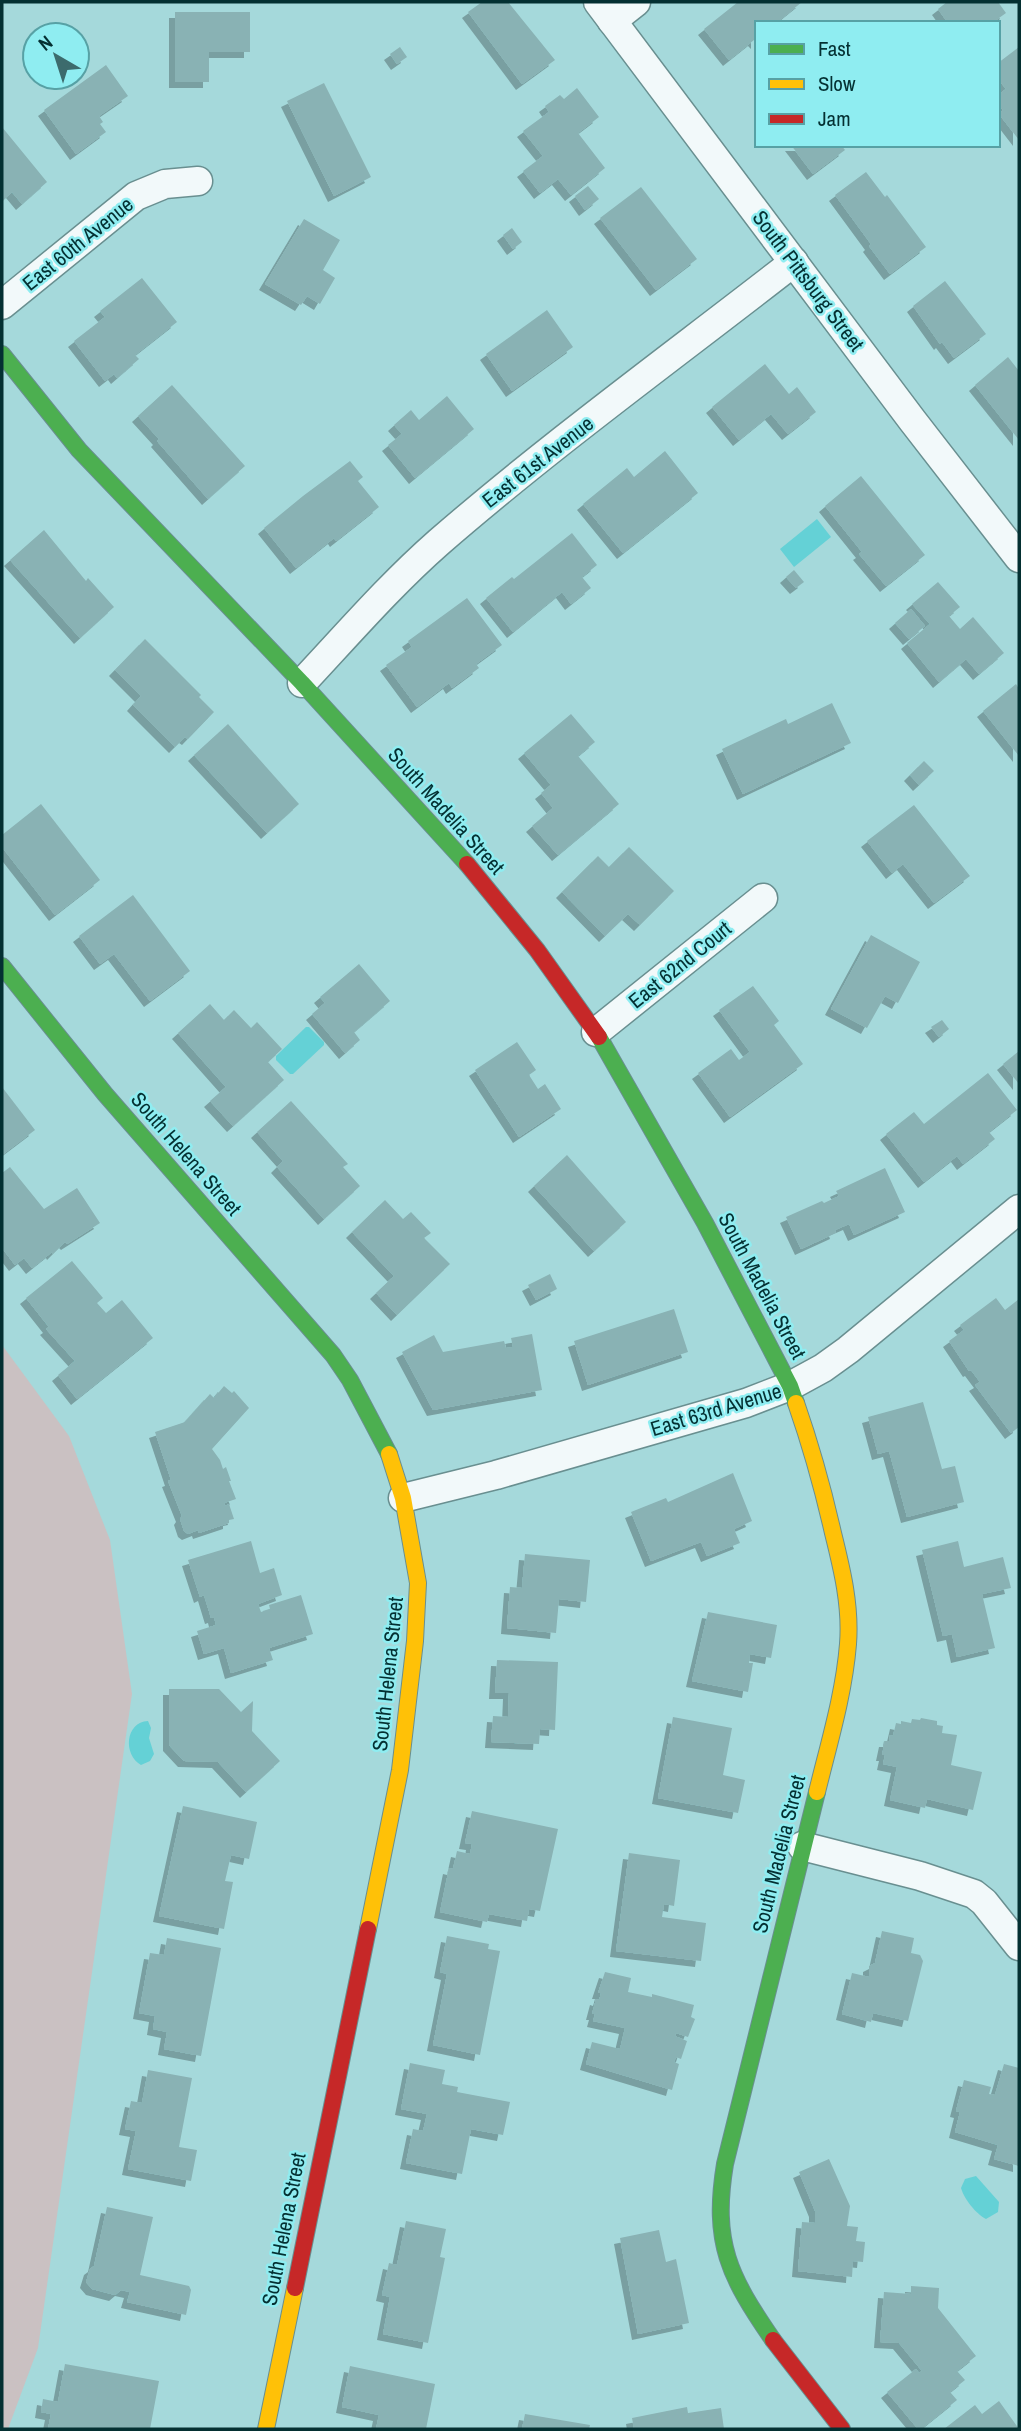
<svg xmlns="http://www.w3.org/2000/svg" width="1021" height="2431" viewBox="0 0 1021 2431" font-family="'Archivo Narrow',sans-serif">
  <defs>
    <filter id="shadow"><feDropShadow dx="-6" dy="6" stdDeviation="0" flood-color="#0004"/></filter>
  </defs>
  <rect width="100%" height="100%" fill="#a5d9db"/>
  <!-- green -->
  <polygon fill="#cac1c2" points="2,1345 69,1436 110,1540 132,1694 38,2348 8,2429 2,2429"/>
  <!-- water -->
  <g fill="#64d1d6">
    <polygon points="817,519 831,537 794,567 780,549"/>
    <polygon points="306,1027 309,1027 324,1042 324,1045 293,1074 290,1074 276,1060 276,1056"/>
    <path d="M148 1721 151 1728 149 1738 154 1754 150 1761 141 1765C123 1755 125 1722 148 1721Z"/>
    <path d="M976 2176 999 2202 998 2212 986 2219C976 2214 964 2199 961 2188L965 2179Z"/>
  </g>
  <!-- building -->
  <g fill="#89b2b4" filter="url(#shadow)">
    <polygon points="482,2 508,2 555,60 522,84 468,12"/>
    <polygon points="738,2 802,2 776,23 757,23 757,43 754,40 729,60 704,29"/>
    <polygon points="947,2 998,2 1006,13 992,23 948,23 938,9"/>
    <polygon points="175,12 250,12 250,52 209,52 209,82 175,82"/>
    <polygon points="400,47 407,57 397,64 390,54"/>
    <polygon points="1019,47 1019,140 999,114 1003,110 998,104 998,95 1006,89 998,79 998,63"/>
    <polygon points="106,65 128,96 99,116 103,122 100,124 106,132 76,154 44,110"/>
    <polygon points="324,83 371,177 334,196 287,101"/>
    <polygon points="577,88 599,117 578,133 605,168 571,195 558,179 540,193 523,171 543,156 523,131 549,112 545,106 560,95 564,99"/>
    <polygon points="2,127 47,182 22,204 12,192 2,201"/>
    <polygon points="791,145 841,145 845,150 813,174"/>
    <polygon points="866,172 885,197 887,195 926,247 890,274 869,246 871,244 835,195"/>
    <polygon points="588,186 599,199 585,210 575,196"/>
    <polygon points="641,187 697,259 656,290 600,218"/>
    <polygon points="304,219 340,240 323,270 335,278 320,304 307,296 301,305 265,284"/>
    <polygon points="512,228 522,242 513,249 503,235"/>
    <polygon points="142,278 177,322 135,355 139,359 117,378 114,374 105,381 74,341 105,317 100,311"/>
    <polygon points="945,281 986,334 954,358 942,342 940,344 913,306"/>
    <polygon points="547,310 573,347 512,391 486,354"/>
    <polygon points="1008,357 1019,371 1019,440 975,385"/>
    <polygon points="765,364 789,394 797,387 816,412 788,434 771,414 739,440 712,407"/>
    <polygon points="172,385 245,466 208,499 157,441 159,439 138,416"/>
    <polygon points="447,396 474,429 415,478 388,445 402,434 394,425 411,410 419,420"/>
    <polygon points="665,451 698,493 623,553 583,504 627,468 634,477"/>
    <polygon points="350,461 363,477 358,481 379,507 336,541 334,538 296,568 264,528 303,496"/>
    <polygon points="861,476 925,555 886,586 859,554 862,552 825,506"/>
    <polygon points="44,530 86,581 88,578 114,607 80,638 10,560"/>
    <polygon points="572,533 597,565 582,577 591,588 571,604 562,592 513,632 486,598 512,577 514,579"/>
    <polygon points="794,570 804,582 796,588 786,577"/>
    <polygon points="938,582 960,607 949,616 960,629 973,617 1004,653 979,674 966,659 939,682 907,643 930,624 912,604"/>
    <polygon points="467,598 502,645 476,664 479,668 452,688 449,683 417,707 386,665 412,647 408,641"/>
    <polygon points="911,609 925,626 909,639 895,623"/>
    <polygon points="145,639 201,695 199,697 214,712 188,739 185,737 175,747 133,705 141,696 115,670"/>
    <polygon points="1016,684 1019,689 1019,756 983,711"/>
    <polygon points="832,703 851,743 743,794 722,749 786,719 788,724"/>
    <polygon points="571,714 595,742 578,756 619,804 558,855 532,826 553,808 541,793 551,785 524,753"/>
    <polygon points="228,724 299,804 267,833 194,755"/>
    <polygon points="924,761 934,771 919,785 910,775"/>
    <polygon points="41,804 100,880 55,915 2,847 2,835"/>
    <polygon points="914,805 970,876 934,903 903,864 892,873 867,841"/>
    <polygon points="629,847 674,891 640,925 628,914 605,936 562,892 598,856 609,867"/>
    <polygon points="133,895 190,971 150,1001 114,954 100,964 79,936"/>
    <polygon points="871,935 920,962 898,1003 885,996 867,1028 831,1009"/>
    <polygon points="359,964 390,1001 354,1032 360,1040 345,1053 312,1014 325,1003 320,997"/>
    <polygon points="753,986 779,1021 774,1025 803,1064 730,1117 698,1073 731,1049 739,1060 750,1052 719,1010"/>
    <polygon points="210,1004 224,1020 234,1010 251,1028 257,1022 282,1049 268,1062 284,1080 233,1126 210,1101 226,1087 178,1033"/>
    <polygon points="942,1020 949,1029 939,1037 931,1027"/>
    <polygon points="517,1042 536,1070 529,1075 538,1089 545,1084 561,1109 519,1137 475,1070"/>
    <polygon points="1019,1051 1019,1084 1003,1064"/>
    <polygon points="988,1073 1017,1110 989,1132 995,1139 963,1164 957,1156 924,1182 886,1134 914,1112 924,1124"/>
    <polygon points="2,1087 35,1130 2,1155"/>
    <polygon points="291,1101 348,1164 343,1167 360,1186 324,1219 277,1167 283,1161 257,1132"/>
    <polygon points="567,1155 626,1222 594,1251 534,1186"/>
    <polygon points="10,1167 44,1209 77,1188 100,1223 67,1244 65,1242 53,1254 52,1252 32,1268 24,1258 15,1265 2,1248 2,1173"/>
    <polygon points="885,1168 905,1212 854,1235 849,1224 835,1230 836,1233 801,1249 786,1217 822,1201 824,1203 839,1196 836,1191"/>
    <polygon points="385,1200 403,1219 411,1212 431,1233 424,1238 450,1264 397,1315 376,1293 394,1276 352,1232"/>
    <polygon points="72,1261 103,1298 97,1303 106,1313 122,1300 153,1338 77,1399 58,1375 75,1361 46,1329 49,1327 26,1298"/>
    <polygon points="550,1274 557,1289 536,1300 528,1285"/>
    <polygon points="996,1298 1005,1310 1019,1299 1019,1427 1011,1433 975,1385 980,1382 971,1370 969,1371 949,1341 964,1330 960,1325"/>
    <polygon points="674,1309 688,1352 588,1385 574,1341"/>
    <polygon points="532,1334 542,1390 433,1410 402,1352 434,1335 443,1352 504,1341 506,1348 513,1347 511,1338"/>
    <polygon points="224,1386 232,1393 234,1391 249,1408 212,1449 220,1460 223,1469 226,1467 231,1481 229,1481 236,1499 224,1503 225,1506 229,1504 234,1519 229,1520 229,1523 199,1533 198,1530 188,1534 184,1531 180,1519 182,1516 168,1481 171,1480 155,1432 185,1422 210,1394 214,1398"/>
    <polygon points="923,1402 942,1469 955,1466 964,1502 907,1517 889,1451 878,1454 868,1417"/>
    <polygon points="733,1473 752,1521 734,1529 740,1543 707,1556 701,1542 651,1561 631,1512 666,1498 668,1502"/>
    <polygon points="251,1541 260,1573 274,1568 282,1595 258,1604 261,1612 270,1609 269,1605 301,1595 313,1634 269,1648 273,1660 231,1673 224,1648 204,1654 197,1631 216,1625 214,1617 211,1618 204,1595 200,1597 188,1560"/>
    <polygon points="958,1541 964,1567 1003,1557 1011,1588 982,1594 995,1648 957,1657 952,1634 943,1636 922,1550"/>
    <polygon points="525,1554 590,1560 586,1602 559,1599 556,1633 507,1628 510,1587 522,1588"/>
    <polygon points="708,1612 777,1625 771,1658 750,1654 749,1663 753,1663 748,1692 692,1681"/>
    <polygon points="497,1660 558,1662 555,1730 540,1729 539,1744 491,1742 493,1716 508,1717 509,1693 495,1693"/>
    <polygon points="169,1689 219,1689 241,1712 253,1701 252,1731 280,1761 246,1792 218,1762 184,1761 169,1745"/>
    <polygon points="673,1717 732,1728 723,1775 745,1780 738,1813 658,1798"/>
    <polygon points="921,1718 937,1721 937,1725 943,1726 942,1733 957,1735 951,1765 982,1772 973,1810 927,1799 925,1808 890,1800 897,1767 883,1764 885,1755 882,1755 885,1741 889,1741 890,1735 893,1736 896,1723 901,1724 901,1721 911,1723 912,1719 920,1720"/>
    <polygon points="183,1806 257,1822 249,1859 231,1855 225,1881 233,1882 224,1929 159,1916"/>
    <polygon points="472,1811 558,1829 540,1911 529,1909 527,1921 489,1914 487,1922 440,1912 449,1868 453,1869 457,1851 470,1854 472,1844 465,1843"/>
    <polygon points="629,1853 680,1860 674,1906 664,1904 662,1917 706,1923 701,1961 616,1951"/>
    <polygon points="882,1931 914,1938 911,1953 920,1955 923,1961 908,2021 873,2013 871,2022 842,2014 852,1973 869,1977 869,1966 875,1963"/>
    <polygon points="447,1936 489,1944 488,1949 500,1951 480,2055 433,2045 447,1974 440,1972"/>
    <polygon points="167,1938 221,1948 201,2056 164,2049 167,2032 153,2029 155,2016 139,2013 150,1953 164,1955"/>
    <polygon points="605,1972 631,1978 628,1992 652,1997 652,1994 694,2005 691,2017 695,2019 688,2037 676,2033 675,2036 687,2041 681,2059 676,2057 674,2062 679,2064 672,2090 586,2064 592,2042 620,2049 625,2028 593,2021 595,2014 592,2014 596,1999 599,2000 601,1993 598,1993"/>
    <polygon points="410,2063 445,2070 442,2084 458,2087 457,2092 510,2102 503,2135 471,2129 462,2174 406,2163 413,2129 423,2131 427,2114 401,2109"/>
    <polygon points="1004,2064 1019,2068 1019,2166 994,2159 998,2145 955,2132 960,2112 956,2111 964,2080 991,2087 989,2094 995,2095"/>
    <polygon points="148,2070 192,2078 179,2147 197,2150 191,2181 128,2169 136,2131 125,2129 131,2101 142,2103"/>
    <polygon points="829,2159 850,2206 847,2226 858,2227 856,2241 865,2242 863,2262 853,2261 852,2277 798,2271 802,2222 815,2223 815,2211 799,2172"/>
    <polygon points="107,2207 153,2217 140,2275 189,2286 191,2290 186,2315 127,2302 130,2292 121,2290 115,2295 92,2289 86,2282 90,2269 94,2266"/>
    <polygon points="406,2221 446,2229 440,2257 445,2258 428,2343 383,2334 390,2297 382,2295 389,2263 397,2265"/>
    <polygon points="659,2230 666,2262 676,2259 689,2323 638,2334 620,2238"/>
    <polygon points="911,2286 939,2288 938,2308 976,2356 957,2371 965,2380 950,2392 957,2400 921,2429 918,2429 887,2392 916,2369 919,2373 922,2371 899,2343 880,2342 884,2292 911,2294"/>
    <polygon points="65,2364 159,2381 150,2429 48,2429 51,2414 41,2412 43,2399 58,2402"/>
    <polygon points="350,2366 435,2384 426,2429 376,2429 379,2415 342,2407"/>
    <polygon points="999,2401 1019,2429 944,2429 975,2405 982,2414"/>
    <polygon points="687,2407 688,2413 721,2408 724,2429 634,2429 632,2418"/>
    <polygon points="525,2414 590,2425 589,2429 522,2429"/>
  </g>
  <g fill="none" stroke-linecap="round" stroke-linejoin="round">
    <defs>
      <g id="street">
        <polyline points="598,2 912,420 1019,558"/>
        <polyline points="612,21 636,2"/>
        <polyline points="2,305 136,196 165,184 198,181"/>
        <path d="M302 683C347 635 390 585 439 542 552 444 676 354 794 262"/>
        <polyline points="596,1032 763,898"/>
        <polyline points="403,1498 496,1475 746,1403 790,1386 823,1368 848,1350 1019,1209"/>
        <polyline points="802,1846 920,1876 974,1894 984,1902 1019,1946"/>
      </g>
      <g id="fast">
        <polyline points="2,354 79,450 302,683 467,864"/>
        <polyline points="2,966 105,1094 333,1355 350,1380 389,1454"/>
        <polyline points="599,1037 705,1223 790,1386 796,1403"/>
        <path d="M773 2340C729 2276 712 2243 725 2164L817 1792"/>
      </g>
      <g id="slow">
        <path d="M796 1403C811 1446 823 1489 833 1533 842 1569 851 1606 848 1644 844 1694 829 1743 817 1792"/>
        <polyline points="368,1929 400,1770 415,1641 418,1583 403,1498 389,1454"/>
        <polyline points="266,2429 295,2288"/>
      </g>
      <g id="jam">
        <polyline points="467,864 537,950 599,1037"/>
        <polyline points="295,2288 368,1929"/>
        <polyline points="773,2340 842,2429"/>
      </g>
    </defs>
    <!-- street casing -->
    <use href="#street" stroke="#698f90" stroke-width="31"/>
    <!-- fast casing -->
    <use href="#fast" stroke="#698f90" stroke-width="18"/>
    <!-- slow casing -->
    <use href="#slow" stroke="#698f90" stroke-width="18"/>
    <!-- jam casing -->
    <use href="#jam" stroke="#698f90" stroke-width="18"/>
    <!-- street -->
    <use href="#street" stroke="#f2f9fa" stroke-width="28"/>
    <!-- fast -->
    <use href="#fast" stroke="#4caf50" stroke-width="16"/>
    <!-- slow -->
    <use href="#slow" stroke="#ffc107" stroke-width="16"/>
    <!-- jam -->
    <use href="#jam" stroke="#c62828" stroke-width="16"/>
  </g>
  <g text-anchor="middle" stroke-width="5" stroke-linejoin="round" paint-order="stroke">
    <!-- street labels -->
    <g font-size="21" fill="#043032" stroke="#8fedf1">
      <text transform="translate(78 244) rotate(-39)" y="7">East 60th Avenue</text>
      <text transform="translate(808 281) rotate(53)" y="7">South Pittsburg Street</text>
      <text transform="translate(538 462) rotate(-38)" y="7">East 61st Avenue</text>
      <text transform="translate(446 811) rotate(48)" y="7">South Madelia Street</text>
      <text transform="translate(680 965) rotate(-39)" y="7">East 62nd Court</text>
      <text transform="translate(186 1154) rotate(49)" y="7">South Helena Street</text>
      <text transform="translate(762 1286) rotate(62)" y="7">South Madelia Street</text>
      <text transform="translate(716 1410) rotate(-17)" y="7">East 63rd Avenue</text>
      <text transform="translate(388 1674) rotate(-84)" y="7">South Helena Street</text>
      <text transform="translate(779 1854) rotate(-76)" y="7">South Madelia Street</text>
      <text transform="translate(284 2229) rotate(-79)" y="7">South Helena Street</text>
    </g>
  </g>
  <!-- border -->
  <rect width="1021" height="2431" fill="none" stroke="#043032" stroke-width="7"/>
  <!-- legend -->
  <rect x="755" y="21" width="245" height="126" fill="#8fedf1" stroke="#57a1a5" stroke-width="2"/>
  <rect x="769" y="44" width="35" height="10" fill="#4caf50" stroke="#57a1a5" stroke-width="2"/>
  <text x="818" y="56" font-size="21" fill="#043032">Fast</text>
  <rect x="769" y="79" width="35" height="10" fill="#ffc107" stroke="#57a1a5" stroke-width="2"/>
  <text x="818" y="91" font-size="21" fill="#043032">Slow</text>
  <rect x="769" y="114" width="35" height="10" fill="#c62828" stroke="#57a1a5" stroke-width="2"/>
  <text x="818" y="126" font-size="21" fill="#043032">Jam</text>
  <!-- north arrow -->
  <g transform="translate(56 56) rotate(321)"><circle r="33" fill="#8fedf1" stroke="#57a1a5" stroke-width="2"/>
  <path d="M0-5L12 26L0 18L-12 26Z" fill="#3c6b6d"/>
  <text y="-10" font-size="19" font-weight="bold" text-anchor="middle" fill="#043032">N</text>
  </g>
</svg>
